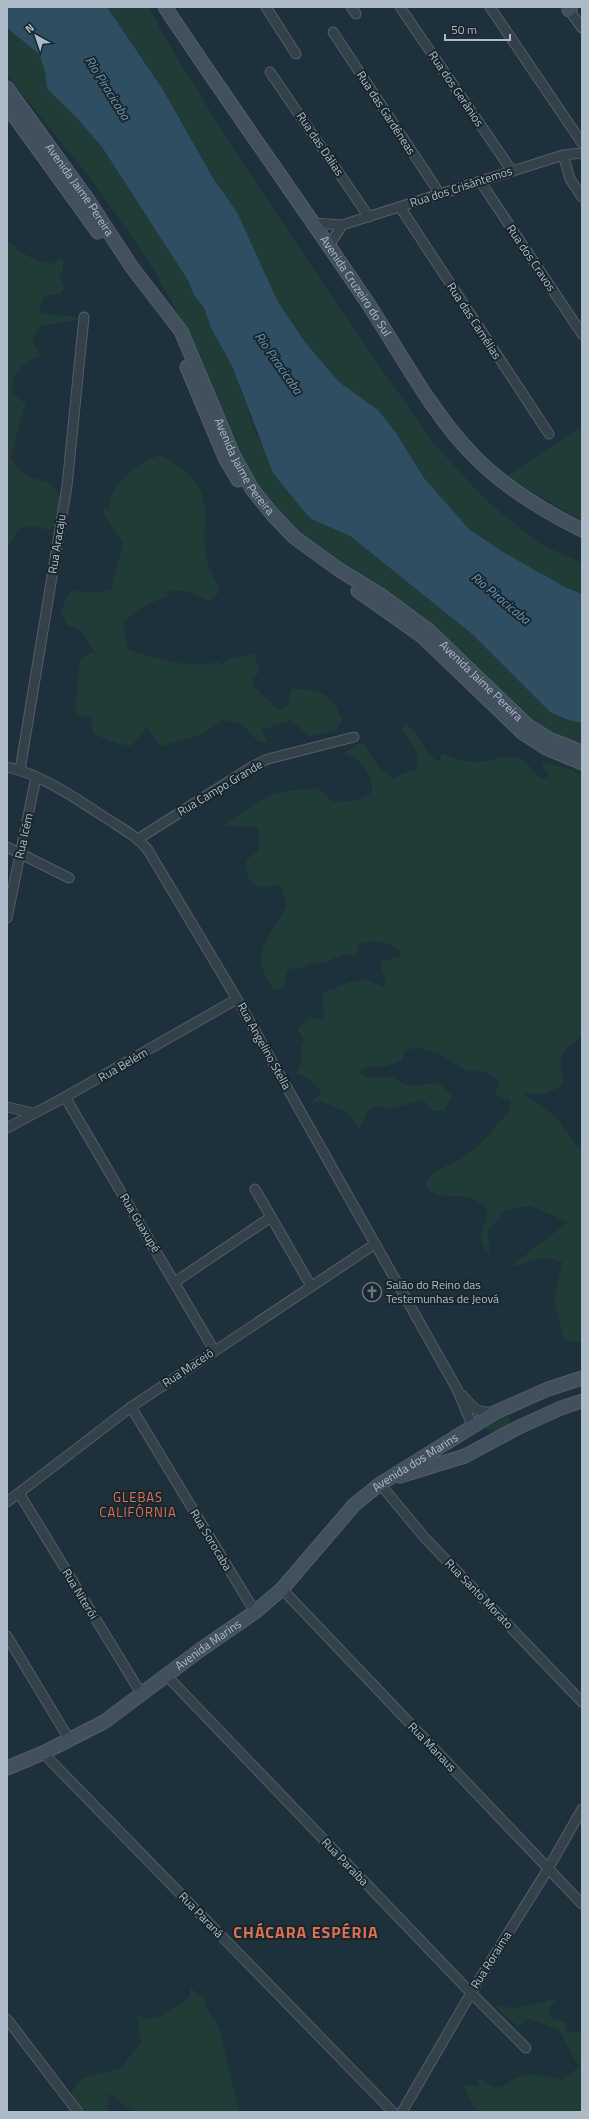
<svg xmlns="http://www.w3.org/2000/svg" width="589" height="2119" viewBox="0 0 589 2119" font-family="'Titillium Web',sans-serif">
  <rect width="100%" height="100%" fill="#1e303a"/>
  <!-- green -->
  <g fill="#203b38">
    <polygon points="107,7 149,7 165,38 229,142 343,313 433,443 489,503 540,544 582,563 582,594 565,587 503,552 469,529 424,478 396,433 366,403 339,382 305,342 278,302 237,212 213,178 164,90"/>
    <polygon points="7,28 39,54 45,72 47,89 75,116 102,147 189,282 194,295 204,308 211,328 232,366 257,436 311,519 350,536 472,634 550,712 568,720 582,723 582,743 550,733 529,719 342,564 297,530 276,510 256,485 187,330 150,263 96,186 7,75"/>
    <path d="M7 241C20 251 35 263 52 264L60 258H63V271L58 277C64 283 66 285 61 293L45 296 38 313 75 317 78 320 41 326 32 340 41 356C23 362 9 375 12 394L23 402 26 400 11 457C22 486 47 475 55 488 63 500 63 522 49 530 21 523 19 524 7 550Z"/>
    <polygon points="582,427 582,521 506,476"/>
    <path d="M159 455C181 464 203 482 205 508 206 522 203 536 205 551 207 565 214 578 221 590L211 601C196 597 183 587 167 591L166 594 169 595 142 607 123 622 127 648C153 659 190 669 218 662L222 665 229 659 254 653 260 670 252 682 255 689 259 690 260 693 279 710 288 705 291 689C320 690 332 692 342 720L335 731 308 736 291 720 267 728H262L267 742C255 744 253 734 245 727 241 723 230 722 224 720L200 735 161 746 146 727 132 746 118 744 93 734 91 718 75 713 80 659 92 652 96 657V655L81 630 67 625 60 612 71 590 88 593 111 590 123 544C116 533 105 520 103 508H109C109 482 138 464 159 455Z"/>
    <path d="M405 723C419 732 422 750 436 760H440L441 753C451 756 460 761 471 762 486 763 502 754 517 757 531 760 531 775 542 779L549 776 542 765 543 762 572 770 582 776V1036C558 1054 558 1055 564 1084L546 1094H524L555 1116 574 1143 582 1149V1342L564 1341 554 1298 562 1262C538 1253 532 1263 510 1267L568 1222 530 1206 505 1210 488 1231 490 1255 484 1247 480 1237 488 1214 485 1206C480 1203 474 1199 468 1197 455 1193 434 1201 426 1186 428 1168 450 1167 461 1159 480 1147 494 1128 509 1111L511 1105 509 1100 494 1095 499 1084 498 1079 483 1072 465 1070 440 1054 420 1048 409 1049 404 1052 402 1060 395 1063 382 1067 370 1066 358 1073 368 1077H393L403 1084 412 1086 439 1083 452 1096 445 1110 432 1111 425 1102 422 1100 394 1108 372 1107 368 1111 360 1129 346 1112 321 1101 309 1105 322 1091 309 1079 296 1073 302 1060V1044L304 1041 297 1029 308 1017 321 1019 325 1016 322 997 324 991C337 989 349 980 362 980 369 980 377 985 384 987L386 982 381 969V961L399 957 401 954C393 942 371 938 358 944V951L354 955 344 954 324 963 310 964 303 968 289 969 285 978 286 987 274 990C246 954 271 937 287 905L280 885 260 887 252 884 247 874 246 860 259 850 258 827 224 826C242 812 265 794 288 791 299 789 309 790 319 788 323 792 328 799 333 801 340 804 367 799 371 792 376 783 363 762 354 758 351 756 346 755 342 754L362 742 381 770 394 779 403 773 415 770C421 754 412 743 402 730Z"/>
    <polygon points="505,1415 508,1416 511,1424 508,1428 493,1435 487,1430 486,1426 488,1422"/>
    <path d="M190 1988 204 1997 207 2010 216 2022 222 2036 227 2062 239 2110 238 2112H137L126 2107 110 2094 107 2095 109 2112H75C69 2096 69 2090 83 2078L121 2068 141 2042 137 2016 151 2019 162 2016 184 2002 190 1995Z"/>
    <path d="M557 1998 550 2007 549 2015 554 2020 565 2022 567 2032H582V2112H479L474 2107 463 2085 479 2087 477 2080 479 2078C507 2099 502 2079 524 2075 536 2073 550 2077 562 2079L579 2067 559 2030 529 2019 517 2026 495 2006 518 2008Z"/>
  </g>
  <!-- water -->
  <polygon fill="#2f4e61" points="7,7 107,7 164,91 213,178 237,212 278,302 305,342 339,382 378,410 396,433 424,478 469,529 503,552 565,587 582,594 582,723 568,720 550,712 472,634 350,536 311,519 303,510 273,473 232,366 211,328 204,308 194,295 189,282 102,147 75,116 47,89 45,72 39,54 7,28"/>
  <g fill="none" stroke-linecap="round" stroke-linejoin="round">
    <defs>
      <g id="street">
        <polyline points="266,7 296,54"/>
        <polyline points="351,7 356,14"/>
        <polyline points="400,7 512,171"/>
        <polyline points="490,7 582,143"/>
        <polyline points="567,7 582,28"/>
        <polyline points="333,32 440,194"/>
        <polyline points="270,72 369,217"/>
        <polyline points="563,155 570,179 582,197"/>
        <polyline points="480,181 582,334"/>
        <polyline points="400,207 549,434"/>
        <polyline points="313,223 342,225 538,163 563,155 582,153"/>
        <polyline points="329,246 342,225"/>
        <path d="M7 767C43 775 75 798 106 818 121 828 137 836 148 850L237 999 457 1389 473 1427"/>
        <polyline points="20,770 67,486 84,317"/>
        <polyline points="138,839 253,766 268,759 354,737"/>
        <polyline points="7,847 69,878"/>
        <polyline points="7,918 36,777"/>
        <polyline points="65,1097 214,1350"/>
        <polyline points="7,1107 33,1113"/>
        <polyline points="7,1128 65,1097 237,999"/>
        <polyline points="255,1189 311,1286"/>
        <polyline points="175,1282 271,1217"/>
        <path d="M462 1395C473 1408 476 1413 494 1412"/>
        <polyline points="131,1407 255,1612"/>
        <polyline points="380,1484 425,1538 582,1702"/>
        <polyline points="19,1493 142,1695"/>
        <polyline points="7,1502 131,1407 375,1244"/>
        <polyline points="282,1589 582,1904"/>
        <polyline points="7,1636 69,1739"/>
        <polyline points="166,1675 471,1993 526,2048"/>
        <polyline points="43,1753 393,2112"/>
        <polyline points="7,2019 78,2112"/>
        <polyline points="402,2112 471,1993 548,1869 582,1809"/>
      </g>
      <g id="secondary">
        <path id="s1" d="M165 7C230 105 299 201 365 299 399 350 430 411 473 455 503 486 544 511 582 530"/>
        <polyline points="569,10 571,7"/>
        <path id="s2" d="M7 88 88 200 131 266 181 331 233 454 252 489 273 515 294 537 338 569 382 596 428 630 527 725 549 739 582 752"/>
        <polyline points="7,106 98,232"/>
        <polyline points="187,367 226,460 238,480"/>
        <polyline points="358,591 423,637 523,733 546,748 582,763"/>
        <polyline points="400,1476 465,1456 519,1427 561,1408 582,1401"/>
        <path id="s3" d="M7 1768 43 1753 104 1722 200 1650 255 1612 282 1589 354 1505 380 1484 496 1412 548 1389 582 1378"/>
      </g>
    </defs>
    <!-- street casing -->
    <use href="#street" stroke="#505f68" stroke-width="11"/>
    <!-- secondary casing -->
    <use href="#secondary" stroke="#505f68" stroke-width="15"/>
    <!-- street -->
    <use href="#street" stroke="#32414a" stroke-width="9"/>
    <!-- secondary -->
    <use href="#secondary" stroke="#40515d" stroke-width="13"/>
  </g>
  <!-- icons -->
  <defs>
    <symbol id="church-ring" viewBox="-11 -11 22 22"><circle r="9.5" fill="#18262e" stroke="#6b7280" stroke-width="1.5"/><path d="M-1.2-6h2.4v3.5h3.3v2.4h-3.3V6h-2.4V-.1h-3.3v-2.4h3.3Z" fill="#6b7280"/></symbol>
  </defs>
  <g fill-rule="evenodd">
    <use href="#church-ring" x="361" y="1281" width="22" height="22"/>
  </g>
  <g text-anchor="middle" stroke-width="4" stroke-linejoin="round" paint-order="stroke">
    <!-- street labels -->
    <g font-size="12" fill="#acbcc7" stroke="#18262e">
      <text transform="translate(456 89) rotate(56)" y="4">Rua dos Gerânios</text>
      <text transform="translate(386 113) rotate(57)" y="4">Rua das Gardêneas</text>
      <text transform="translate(320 144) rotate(56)" y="4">Rua das Dálias</text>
      <text transform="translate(461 187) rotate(-18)" y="4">Rua dos Crisântemos</text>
      <text dy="4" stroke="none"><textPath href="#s2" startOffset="125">Avenida Jaime Pereira</textPath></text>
      <text transform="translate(531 258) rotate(56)" y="4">Rua dos Cravos</text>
      <text dy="4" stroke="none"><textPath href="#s1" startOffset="338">Avenida Cruzeiro do Sul</textPath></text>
      <text transform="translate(474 321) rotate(57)" y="4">Rua das Camélias</text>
      <text dy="4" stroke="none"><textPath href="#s2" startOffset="449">Avenida Jaime Pereira</textPath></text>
      <text transform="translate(57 544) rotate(-81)" y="4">Rua Aracaju</text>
      <text dy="4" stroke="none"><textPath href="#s2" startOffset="773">Avenida Jaime Pereira</textPath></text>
      <text transform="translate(220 788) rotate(-31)" y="4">Rua Campo Grande</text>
      <text transform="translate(24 836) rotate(-78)" y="4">Rua Icém</text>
      <text transform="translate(264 1046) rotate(61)" y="4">Rua Angelino Stella</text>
      <text transform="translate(123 1065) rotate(-30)" y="4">Rua Belém</text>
      <text transform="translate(140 1223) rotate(59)" y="4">Rua Guaxupé</text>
      <text transform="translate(188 1368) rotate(-34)" y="4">Rua Maceió</text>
      <text dy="4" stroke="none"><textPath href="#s3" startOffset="515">Avenida dos Marins</textPath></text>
      <text transform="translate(211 1540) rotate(59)" y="4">Rua Sorocaba</text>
      <text transform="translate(80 1594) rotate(59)" y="4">Rua Niterói</text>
      <text transform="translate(479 1594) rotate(46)" y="4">Rua Santo Morato</text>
      <text dy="4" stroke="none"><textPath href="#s3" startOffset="237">Avenida Marins</textPath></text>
      <text transform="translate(432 1747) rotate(46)" y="4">Rua Manaus</text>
      <text transform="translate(345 1862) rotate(46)" y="4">Rua Paraíba</text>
      <text transform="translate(201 1915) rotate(46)" y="4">Rua Paraná</text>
      <text transform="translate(491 1960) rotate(-58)" y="4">Rua Roraima</text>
    </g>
    <!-- poi labels -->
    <g font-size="12" fill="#acbcc7" stroke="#18262e" text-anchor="start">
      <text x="386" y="1289">Salão do Reino das<tspan x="386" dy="14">Testemunhas de Jeová</tspan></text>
    </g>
    <!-- water labels -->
    <g font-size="13" font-style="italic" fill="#6a95ad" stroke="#18262e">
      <text transform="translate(108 88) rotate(58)" y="5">Rio Piracicaba</text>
      <text transform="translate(279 363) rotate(55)" y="5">Rio Piracicaba</text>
      <text transform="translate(501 598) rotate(40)" y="5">Rio Piracicaba</text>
    </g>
    <!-- neighbourhood labels -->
    <g font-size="13" letter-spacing="1" fill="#dd7151" stroke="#18262e">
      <text x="138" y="1502">GLEBAS<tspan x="138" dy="15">CALIFÓRNIA</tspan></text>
    </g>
    <!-- district labels -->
    <g font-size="16" font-weight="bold" letter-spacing="1" fill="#dd7151" stroke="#18262e">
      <text x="306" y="1938">CHÁCARA ESPÉRIA</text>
    </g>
  </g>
  <!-- border -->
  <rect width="589" height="2119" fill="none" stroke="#acbcc7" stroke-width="16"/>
  <!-- north arrow -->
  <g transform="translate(36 36) rotate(320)" stroke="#18262e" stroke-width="3" paint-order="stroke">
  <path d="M0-3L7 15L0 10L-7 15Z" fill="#acbcc7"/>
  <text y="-6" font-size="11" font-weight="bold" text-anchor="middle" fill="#acbcc7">N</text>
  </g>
  <!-- scale -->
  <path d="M445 34v6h65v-6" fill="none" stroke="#acbcc7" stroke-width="2"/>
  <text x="451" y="34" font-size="12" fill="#acbcc7" stroke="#18262e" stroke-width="3" paint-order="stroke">50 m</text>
</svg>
